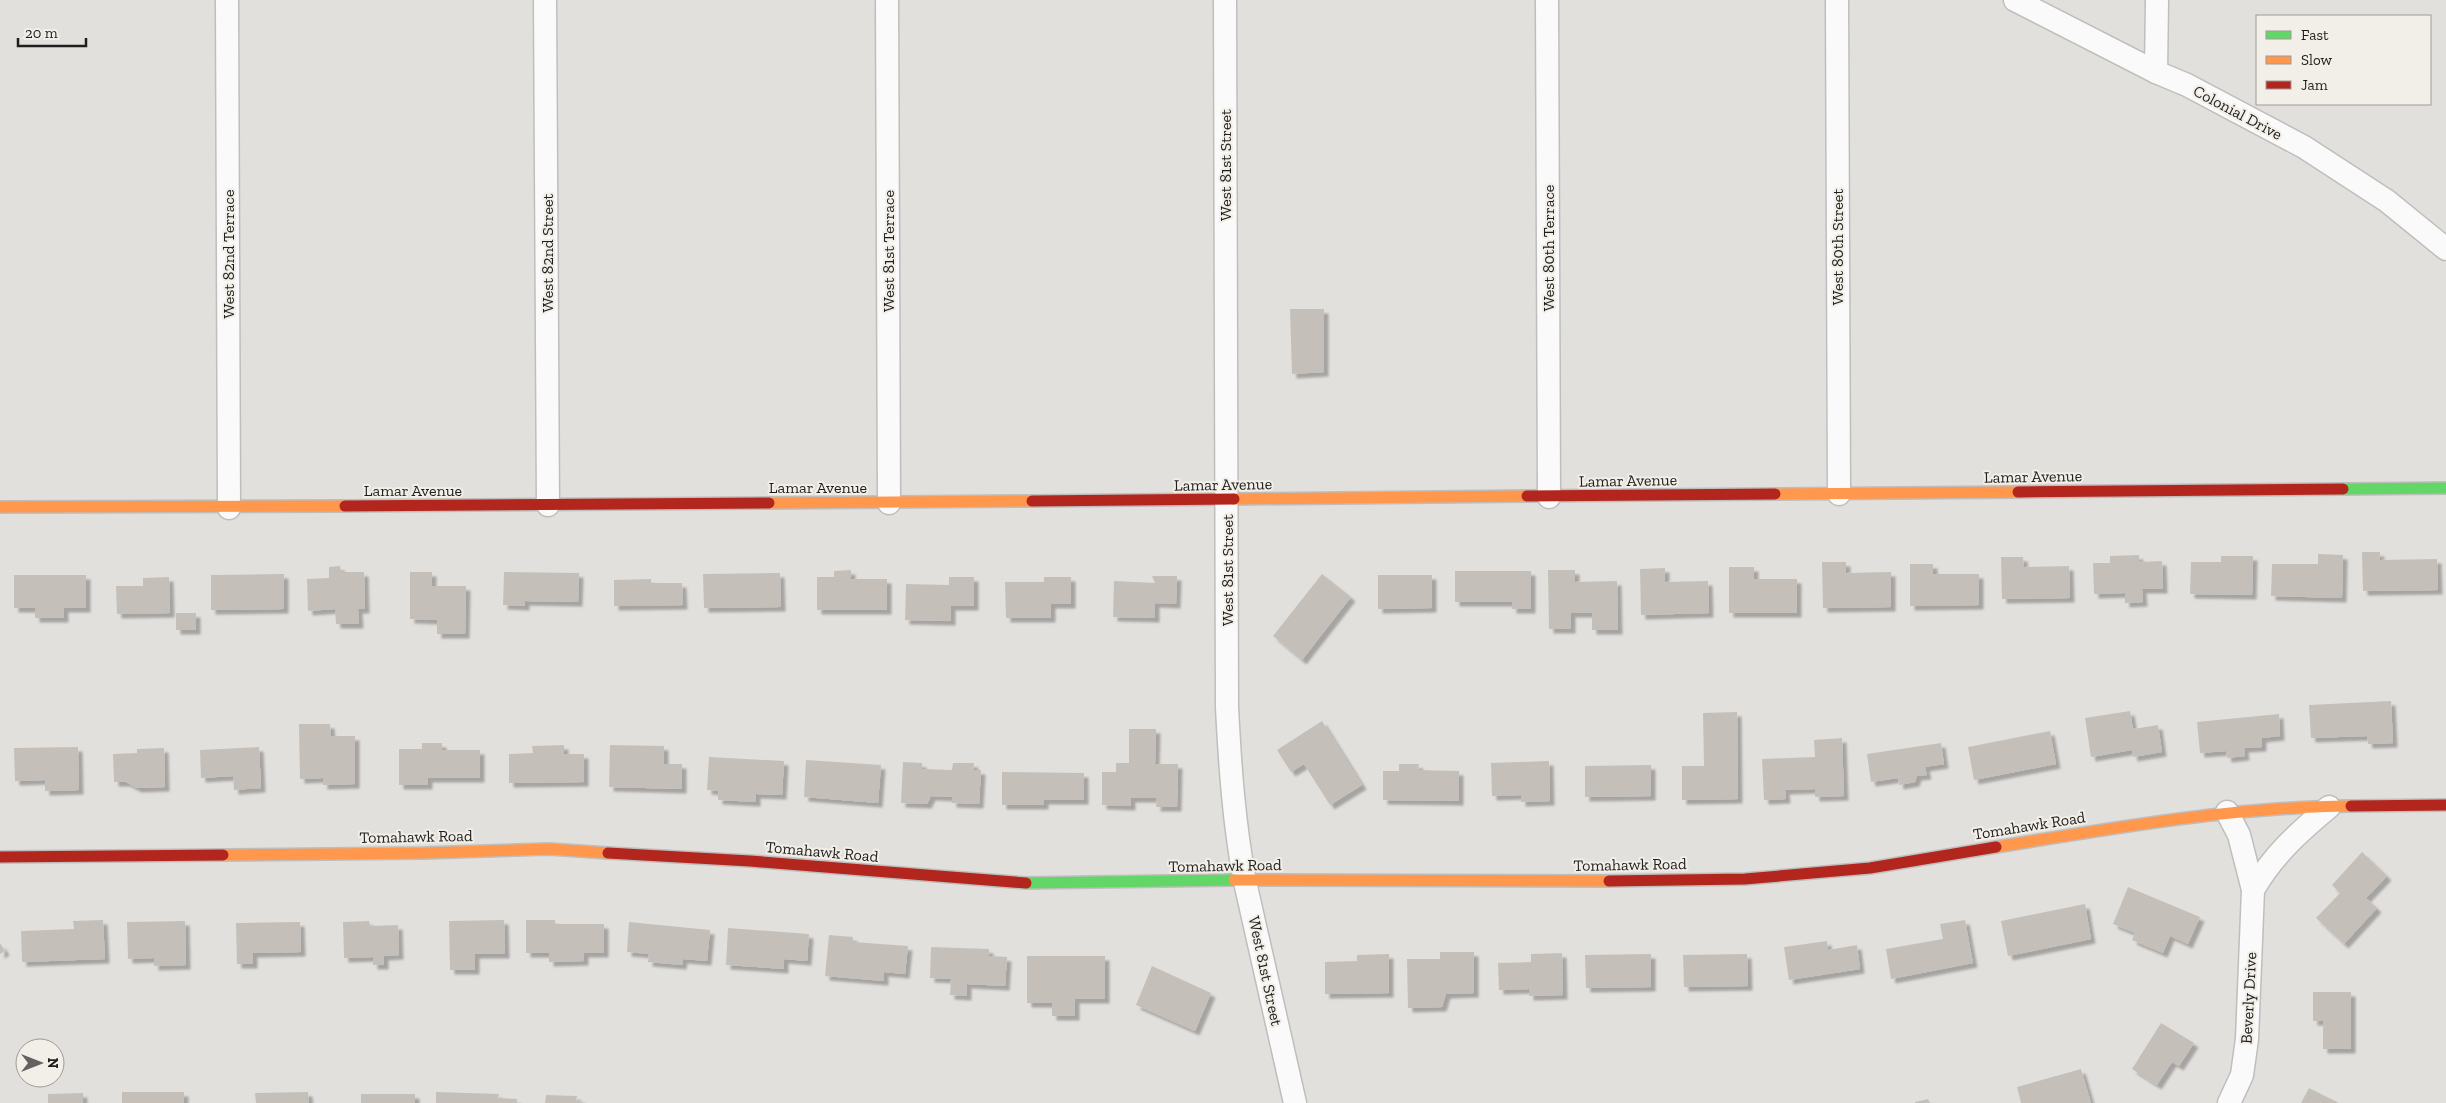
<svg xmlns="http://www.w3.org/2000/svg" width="2446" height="1103" viewBox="0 0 2446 1103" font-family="'Zilla Slab',serif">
  <defs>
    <filter id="shadow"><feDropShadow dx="4.5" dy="4.5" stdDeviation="1" flood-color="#0004"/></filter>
  </defs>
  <rect width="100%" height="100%" fill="#e2e0dd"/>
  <!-- building -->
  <g fill="#c4c0b9" filter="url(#shadow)">
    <polygon points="1290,309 1324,309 1324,372 1292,374"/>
    <polygon points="2362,552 2380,552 2380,560 2437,559 2438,590 2363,591"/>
    <polygon points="2318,554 2343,555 2342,598 2271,596 2272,564 2318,564"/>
    <polygon points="2139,555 2139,562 2162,561 2163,589 2142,589 2143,602 2125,603 2125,593 2094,594 2093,563 2110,563 2110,556"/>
    <polygon points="2221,556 2253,556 2252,595 2190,594 2191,562 2221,562"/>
    <polygon points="2001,557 2023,557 2024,567 2069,566 2070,598 2002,599"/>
    <polygon points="1822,562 1846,562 1846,573 1891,572 1891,607 1823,608"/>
    <polygon points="1910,564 1933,564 1933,574 1979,574 1979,605 1910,606"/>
    <polygon points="340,566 341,572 364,572 365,609 358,609 359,624 336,624 335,609 308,611 307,579 329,578 329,567"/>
    <polygon points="1729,567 1754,567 1754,579 1797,579 1797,613 1729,613"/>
    <polygon points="1665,568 1665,582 1708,581 1709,613 1641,615 1640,569"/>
    <polygon points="851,570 851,579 887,579 887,610 817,610 817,577 834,577 834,571"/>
    <polygon points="1548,570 1575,570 1575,582 1617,581 1618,630 1592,630 1592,613 1571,613 1571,629 1549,629"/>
    <polygon points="1455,571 1531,571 1531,609 1512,609 1512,602 1455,602"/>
    <polygon points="410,572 432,572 432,586 466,586 465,634 437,634 437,620 410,619"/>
    <polygon points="504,572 579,573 578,602 525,601 525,606 503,605"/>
    <polygon points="780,573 781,607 704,608 703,574"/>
    <polygon points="284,574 284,609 211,610 211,575"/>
    <polygon points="1322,574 1351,597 1302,660 1273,636"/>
    <polygon points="14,575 86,575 86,608 64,608 64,618 35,618 35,608 14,608"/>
    <polygon points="1378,575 1432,575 1432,608 1378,609"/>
    <polygon points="1152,576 1177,576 1176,604 1155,603 1155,618 1113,617 1114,581 1155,583"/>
    <polygon points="169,577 170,613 117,614 116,586 143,586 143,578"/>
    <polygon points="949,577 974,577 974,606 951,606 951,621 905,620 906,584 949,585"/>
    <polygon points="1044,577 1071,577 1071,604 1051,604 1051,618 1006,618 1005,582 1044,582"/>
    <polygon points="651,579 651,583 682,583 683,605 614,606 614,580"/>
    <rect x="176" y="613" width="20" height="17"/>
    <polygon points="2391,701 2393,743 2368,744 2367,736 2311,738 2309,705"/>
    <polygon points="2130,711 2133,729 2158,725 2162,752 2133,757 2132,750 2091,757 2085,718"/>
    <polygon points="1737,712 1738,799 1682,800 1682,766 1704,766 1703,713"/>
    <polygon points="2279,714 2280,736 2262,738 2262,747 2244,748 2245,756 2227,758 2226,751 2200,753 2197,722"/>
    <polygon points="1322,721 1362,785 1330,805 1304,764 1291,772 1277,750"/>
    <polygon points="299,724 330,724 331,736 355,736 355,784 323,785 323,778 300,779"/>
    <polygon points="1129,729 1156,729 1155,764 1178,764 1177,807 1156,807 1157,798 1131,798 1131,806 1102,805 1102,772 1116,772 1116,763 1129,763"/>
    <polygon points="2050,731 2056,764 1974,780 1968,747"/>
    <polygon points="1842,738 1844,796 1815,797 1815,789 1785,790 1786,799 1764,800 1762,759 1815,757 1814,740"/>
    <polygon points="422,743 442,743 442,750 480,750 480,778 428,778 428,785 399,785 399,749 422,749"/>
    <polygon points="1941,743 1944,764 1925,767 1927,775 1917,776 1915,782 1899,785 1898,778 1871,782 1867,754"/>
    <polygon points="564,745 564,754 584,754 584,782 509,783 509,754 533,753 532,746"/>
    <polygon points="610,745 664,746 664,764 682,764 682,789 609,787"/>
    <polygon points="78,747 79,790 45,791 45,780 15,781 14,748"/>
    <polygon points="259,747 261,788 234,790 233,776 201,778 200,750"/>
    <polygon points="164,748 165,787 137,788 126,782 114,782 113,754 137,753 137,749"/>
    <polygon points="709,757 784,761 782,795 756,794 756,802 718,800 718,791 707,790"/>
    <polygon points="806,760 881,765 878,803 804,797"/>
    <polygon points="1549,761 1550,801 1521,802 1521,795 1492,796 1491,763"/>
    <polygon points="903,762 922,763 922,769 952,770 953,763 974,763 973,770 981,770 979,804 952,803 952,797 931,796 927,804 901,803"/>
    <polygon points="1399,764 1419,764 1418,770 1459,771 1459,801 1383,800 1383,771 1399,771"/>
    <polygon points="1651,765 1651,796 1585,797 1585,766"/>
    <polygon points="1002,772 1084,773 1084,800 1044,800 1044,805 1002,805"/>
    <polygon points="2362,852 2387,876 2366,898 2377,908 2344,944 2316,918 2340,893 2332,885"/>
    <polygon points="2128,887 2200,917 2188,944 2170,936 2163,953 2132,940 2135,933 2113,924"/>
    <polygon points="2085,904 2091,939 2008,956 2001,921"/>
    <polygon points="103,920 105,959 22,962 21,931 74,929 73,921"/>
    <polygon points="504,920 505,954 475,954 475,970 450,970 449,921"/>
    <polygon points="526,920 555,920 555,924 604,924 604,953 584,953 584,961 549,962 549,953 526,953"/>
    <polygon points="1965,920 1973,963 1891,979 1886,949 1943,939 1940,924"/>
    <polygon points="185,921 186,965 154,966 154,958 128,959 127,922"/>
    <polygon points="369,921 370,926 398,925 399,955 384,956 384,965 373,965 373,957 344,958 343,922"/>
    <polygon points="300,922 301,952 253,953 253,964 237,964 236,923"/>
    <polygon points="629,922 710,930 707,961 683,959 682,965 648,962 649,954 627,952"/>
    <polygon points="728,928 809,934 807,961 784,959 784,969 726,965"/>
    <polygon points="829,935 853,937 853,942 908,946 905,974 884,972 884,981 825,976"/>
    <polygon points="1827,941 1828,950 1857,945 1860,969 1789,980 1784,947"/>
    <polygon points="0,943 5,951 0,954"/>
    <polygon points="931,947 989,949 989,956 1007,957 1005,986 967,984 967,996 950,995 951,979 930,978"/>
    <polygon points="1440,952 1474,952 1474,993 1446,994 1442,1007 1408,1008 1407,959 1440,959"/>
    <polygon points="1562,953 1563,995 1529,996 1529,989 1499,990 1498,963 1531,962 1531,954"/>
    <polygon points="1389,954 1389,993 1325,994 1325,962 1357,961 1357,955"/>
    <polygon points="1651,954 1651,987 1586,988 1585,955"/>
    <polygon points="1747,954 1748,986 1684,987 1683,955"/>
    <polygon points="1027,956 1105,956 1105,999 1075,999 1075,1016 1052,1016 1052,1003 1027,1003"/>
    <polygon points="1152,966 1211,993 1195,1031 1136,1005"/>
    <polygon points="2313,992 2351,992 2351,1049 2323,1049 2323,1021 2313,1021"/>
    <polygon points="2161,1023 2194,1043 2179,1066 2172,1062 2157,1085 2132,1069"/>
    <polygon points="2081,1069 2091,1103 2021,1103 2017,1087"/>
    <polygon points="2309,1088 2339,1103 2301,1103"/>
    <rect x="122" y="1092" width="62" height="11"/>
    <polygon points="308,1092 309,1103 256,1103 255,1093"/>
    <polygon points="436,1092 499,1094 498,1098 517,1099 517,1103 436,1103"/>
    <polygon points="83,1093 83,1103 48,1103 48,1094"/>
    <rect x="361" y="1094" width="54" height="9"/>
    <polygon points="546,1095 577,1096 576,1101 587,1103 545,1103"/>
    <polygon points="1928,1099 1930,1103 1915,1103 1915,1102"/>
  </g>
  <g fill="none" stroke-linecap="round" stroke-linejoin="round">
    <defs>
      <g id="street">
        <polyline points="227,0 229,508"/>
        <polyline points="545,0 548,505"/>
        <polyline points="887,0 889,503"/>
        <path d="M1225 0 1227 707C1230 766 1234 824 1245 882L1295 1103"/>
        <polyline points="1547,0 1549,497"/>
        <polyline points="1837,0 1839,494"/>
        <polyline points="2015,0 2156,72 2187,85 2304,147 2387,201 2446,249"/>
        <polyline points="2156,72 2157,0"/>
        <polyline points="2227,812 2239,835 2253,890 2247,1039 2242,1075 2229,1103"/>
        <path d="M2253 890C2273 855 2299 832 2329 807"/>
      </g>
      <g id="fast">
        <polyline points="2343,489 2446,488"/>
        <polyline points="1026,883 1234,880"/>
      </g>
      <g id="slow">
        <polyline points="1775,494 2018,492"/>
        <polyline points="1234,499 1527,496"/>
        <polyline points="769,503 1032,501"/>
        <polyline points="0,507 345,506"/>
        <path d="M1996 847C2114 828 2231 807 2351 806"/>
        <polyline points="223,855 425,853 549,849 608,853"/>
        <polyline points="1234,880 1609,881"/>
      </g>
      <g id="jam">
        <polyline points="2018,492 2343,489"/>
        <polyline points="1527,496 1775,494"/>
        <polyline points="1032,501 1234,499"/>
        <polyline points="345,506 769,503"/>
        <polyline points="2351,806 2446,805"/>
        <polyline points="608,853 750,861 1026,883"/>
        <polyline points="0,857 223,855"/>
        <polyline points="1609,881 1745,879 1870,868 1996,847"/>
      </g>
    </defs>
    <!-- street casing -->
    <use href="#street" stroke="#bfbebc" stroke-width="25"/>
    <!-- fast casing -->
    <use href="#fast" stroke="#bfbebc" stroke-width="14"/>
    <!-- slow casing -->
    <use href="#slow" stroke="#bfbebc" stroke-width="14"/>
    <!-- jam casing -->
    <use href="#jam" stroke="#bfbebc" stroke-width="14"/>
    <!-- street -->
    <use href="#street" stroke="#fbfafa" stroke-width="22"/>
    <!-- fast -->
    <use href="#fast" stroke="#63d668" stroke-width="11"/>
    <!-- slow -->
    <use href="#slow" stroke="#ff974d" stroke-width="11"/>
    <!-- jam -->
    <use href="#jam" stroke="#b3261e" stroke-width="11"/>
  </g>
  <g text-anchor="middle" stroke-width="4" stroke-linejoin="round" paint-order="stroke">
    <!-- street labels -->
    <g font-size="16" fill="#1f1e1c" stroke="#f2eee8">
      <text transform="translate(2238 112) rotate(28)" y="6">Colonial Drive</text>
      <text transform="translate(1225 165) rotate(-90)" y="6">West 81st Street</text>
      <text transform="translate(1837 247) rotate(-90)" y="6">West 80th Street</text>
      <text transform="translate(1548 248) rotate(-90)" y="6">West 80th Terrace</text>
      <text transform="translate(888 251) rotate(-90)" y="6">West 81st Terrace</text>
      <text transform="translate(547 253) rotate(-90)" y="6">West 82nd Street</text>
      <text transform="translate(228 254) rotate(-90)" y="6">West 82nd Terrace</text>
      <text transform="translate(2033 476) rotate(-1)" y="6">Lamar Avenue</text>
      <text transform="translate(1628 480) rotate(-1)" y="6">Lamar Avenue</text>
      <text transform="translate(1223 484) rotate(-1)" y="6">Lamar Avenue</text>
      <text x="818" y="493">Lamar Avenue</text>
      <text x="413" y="496">Lamar Avenue</text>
      <text transform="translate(1227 570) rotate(-90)" y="6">West 81st Street</text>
      <text transform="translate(2029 825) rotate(-9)" y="6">Tomahawk Road</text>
      <text transform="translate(416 836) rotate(-1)" y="6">Tomahawk Road</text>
      <text transform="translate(822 851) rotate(5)" y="6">Tomahawk Road</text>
      <text transform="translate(1630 864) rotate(-1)" y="6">Tomahawk Road</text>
      <text transform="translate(1225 865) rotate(-1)" y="6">Tomahawk Road</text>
      <text transform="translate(1266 971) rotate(78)" y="6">West 81st Street</text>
      <text transform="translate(2248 998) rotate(-87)" y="6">Beverly Drive</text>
    </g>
  </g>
  <!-- legend -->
  <rect x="2256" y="15" width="175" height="90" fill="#f2eee8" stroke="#9e9b96"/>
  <rect x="2266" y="31" width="25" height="8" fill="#63d668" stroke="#9e9b96"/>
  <text x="2301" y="40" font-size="15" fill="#1f1e1c">Fast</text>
  <rect x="2266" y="56" width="25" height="8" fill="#ff974d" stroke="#9e9b96"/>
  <text x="2301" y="65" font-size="15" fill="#1f1e1c">Slow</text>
  <rect x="2266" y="81" width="25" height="8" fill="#b3261e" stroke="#9e9b96"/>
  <text x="2301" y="90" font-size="15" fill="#1f1e1c">Jam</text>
  <!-- north arrow -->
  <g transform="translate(40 1063) rotate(90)"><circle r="24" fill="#f2eee8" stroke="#9e9b96"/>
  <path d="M0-4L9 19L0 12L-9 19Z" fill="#636260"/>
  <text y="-8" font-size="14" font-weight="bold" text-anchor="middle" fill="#1f1e1c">N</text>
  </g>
  <!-- scale -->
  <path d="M18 38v8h68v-8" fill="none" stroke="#1f1e1c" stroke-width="2.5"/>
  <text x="25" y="38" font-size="15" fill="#1f1e1c" stroke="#f2eee8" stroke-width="4" paint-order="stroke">20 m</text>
</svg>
